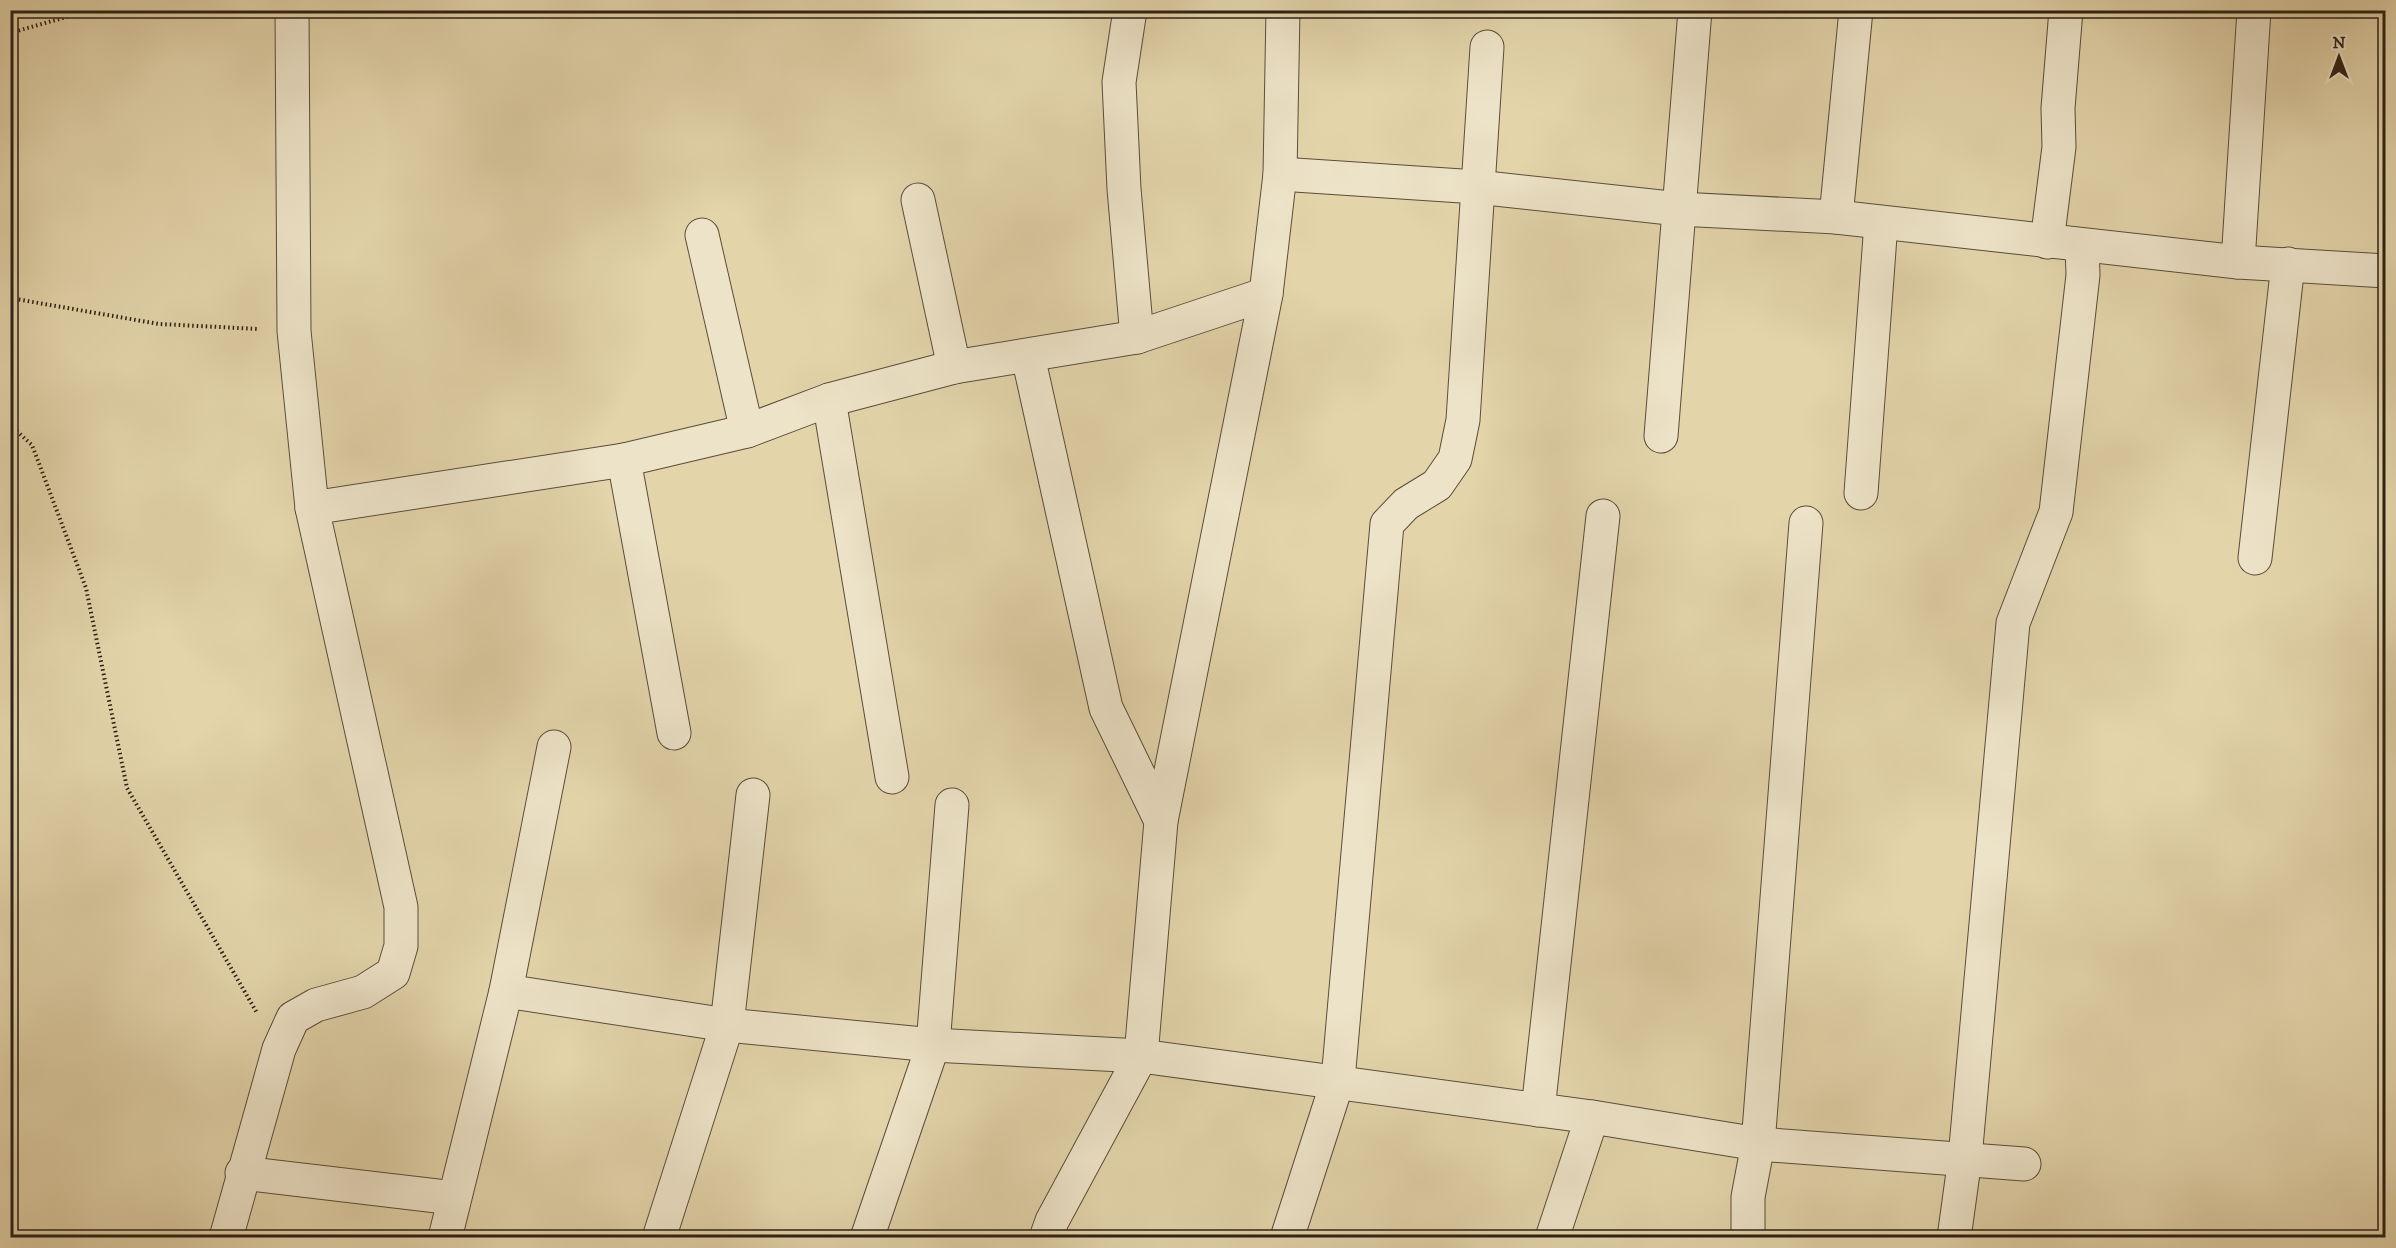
<svg xmlns="http://www.w3.org/2000/svg" width="2396" height="1248" viewBox="0 0 2396 1248" font-family="'IM FELL DW Pica',serif">
  <rect width="100%" height="100%" fill="#e3d4aa"/>
  <filter id="stains"><feTurbulence type="fractalNoise" baseFrequency=".00333" numOctaves="4"/><feColorMatrix values="0 0 0 0 .2 0 0 0 0 .09 0 0 0 0 .02 0 0 0 .5 -.17"/></filter>
  <radialGradient id="worn" r=".72"><stop offset=".6" stop-color="#630" stop-opacity="0"/><stop offset="1" stop-color="#630" stop-opacity=".3"/></radialGradient>
  <g fill="none" stroke-linecap="round" stroke-linejoin="round">
    <defs>
      <g id="street">
        <polyline points="1130,10 1119,82 1124,189 1137,337"/>
        <polyline points="1280,174 1477,187 1679,209 1836,217 2238,262 2386,271"/>
        <polyline points="918,200 954,367"/>
        <polyline points="1836,217 1856,10"/>
        <polyline points="702,235 747,431"/>
        <polyline points="2047,242 2059,147 2058,108 2066,10"/>
        <polyline points="2238,262 2254,10"/>
        <polyline points="1028,356 1106,708 1161,821"/>
        <polyline points="829,400 892,777"/>
        <polyline points="1661,436 1695,10"/>
        <polyline points="624,460 674,733"/>
        <polyline points="1861,493 1881,223"/>
        <polyline points="312,508 624,460 747,431 829,400 954,367 1137,337 1266,294 1280,174 1283,10"/>
        <polyline points="2255,558 2288,264"/>
        <polyline points="506,991 727,1025 933,1045 1141,1056 1592,1117 1552,1238"/>
        <polyline points="1538,1110 1603,516"/>
        <polyline points="1592,1117 1758,1144 2024,1164"/>
        <polyline points="242,1173 454,1198"/>
        <polyline points="226,1238 279,1049 293,1018 316,1005 363,992 393,973 401,946 401,907 312,508 294,331 292,10"/>
        <polyline points="445,1238 506,991 554,747"/>
        <polyline points="659,1238 727,1025 753,795"/>
        <polyline points="867,1238 933,1045 952,805"/>
        <polyline points="1046,1238 1052,1221 1141,1056 1161,821 1266,294"/>
        <polyline points="1287,1238 1338,1080 1387,524 1406,504 1437,485 1455,459 1463,420 1487,47"/>
        <polyline points="1748,1238 1748,1197 1758,1144 1806,523"/>
        <polyline points="1954,1238 1965,1158 2013,623 2056,512 2083,275 2082,246"/>
      </g>
    </defs>
    <!-- street casing -->
    <use href="#street" stroke="#5a4d3b" stroke-width="35"/>
    <!-- path -->
    <g stroke="#2d2016" stroke-width="4" stroke-dasharray="1.5 3" stroke-linecap="butt">
      <polyline points="10,33 91,10"/>
      <polyline points="10,298 159,324 259,329"/>
      <polyline points="10,425 32,445 86,588 127,788 257,1013"/>
    </g>
    <!-- street -->
    <use href="#street" stroke="#ede3c8" stroke-width="33"/>
  </g>
  <!-- margin -->
  <rect width="2396" height="1248" fill="none" stroke="#e3d4aa" stroke-width="36"/>
  <rect x="12" y="12" width="2372" height="1224" fill="none" stroke="#2d2016" stroke-width="3"/>
  <rect x="18" y="18" width="2360" height="1212" fill="none" stroke="#2d2016" stroke-width="1.5"/>
  <!-- north arrow -->
  <g transform="translate(2339 57)" stroke="#ede3c8" stroke-width="4.5" paint-order="stroke">
  <path d="M0-4.5L10 22L0 15L-10 22Z" fill="#2d2016"/>
  <text y="-9" font-size="16" font-weight="bold" text-anchor="middle" fill="#2d2016">N</text>
  </g>
  <rect width="100%" height="100%" filter="url(#stains)"/>
  <rect width="100%" height="100%" fill="url(#worn)"/>
</svg>
